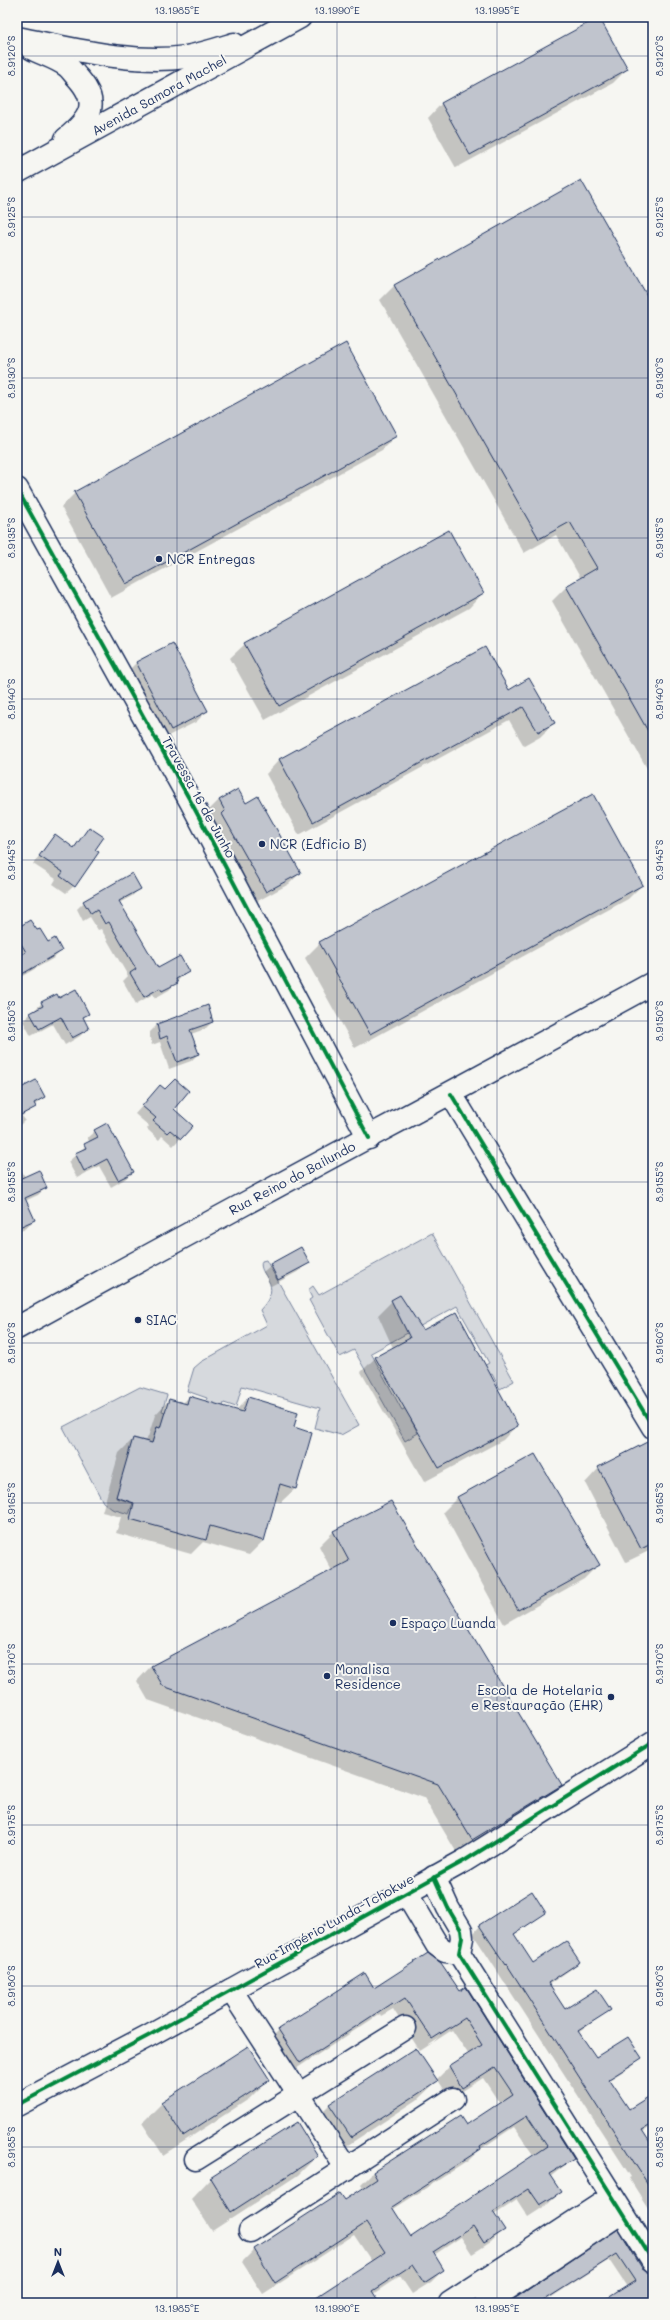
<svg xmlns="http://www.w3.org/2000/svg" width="670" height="2320" viewBox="0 0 670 2320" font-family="Mali,sans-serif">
  <rect width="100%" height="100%" fill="#f6f6f2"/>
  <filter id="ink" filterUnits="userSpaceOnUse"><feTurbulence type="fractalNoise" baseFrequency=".025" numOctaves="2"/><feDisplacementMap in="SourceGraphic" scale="8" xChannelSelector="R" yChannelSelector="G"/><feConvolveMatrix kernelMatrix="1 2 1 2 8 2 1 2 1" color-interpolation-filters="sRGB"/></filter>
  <g filter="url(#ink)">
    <!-- green -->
    <g fill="#d6d9dd" stroke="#78849e">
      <polygon points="432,1233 514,1381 500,1389 492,1374 478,1382 473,1372 489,1363 457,1306 371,1353 402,1410 420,1401 426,1412 411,1420 418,1433 405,1441 354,1350 340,1357 309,1300 312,1298 308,1290 313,1286 319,1295"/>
      <path d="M266 1260 359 1425 341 1435 315 1428 320 1408 242 1386 236 1407 224 1403 221 1413 204 1408 207 1398 187 1391 194 1368 201 1362 267 1325 260 1310C286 1283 256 1275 262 1261Z"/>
      <polygon points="140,1387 167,1395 162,1411 182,1417 177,1433 157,1427 152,1443 134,1438 116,1498 133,1503 129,1514 112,1509 103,1502 63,1427"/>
    </g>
    <!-- shadow -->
    <g fill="#0003" fill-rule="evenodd">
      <polygon points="627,69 613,83 456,168 428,118 442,103"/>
      <polygon points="581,181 653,308 653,779 552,601 566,587 581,579 556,535 524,553 380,300 394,286"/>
      <polygon points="396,435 382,450 111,598 61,507 75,493"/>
      <polygon points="483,593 469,608 265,720 230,658 245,644"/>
      <polygon points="172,645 207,711 196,722 160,740 125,674 136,663"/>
      <polygon points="508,691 554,723 540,737 524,746 509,720 299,835 266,774 279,760"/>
      <polygon points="219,800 300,873 289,884 254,903 212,826 215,823 208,811"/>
      <polygon points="89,829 94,850 74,886 66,893 53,884 56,879 33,864 55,835 73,848"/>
      <polygon points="17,840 22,840 21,859 17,863"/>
      <polygon points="642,885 628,899 355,1048 305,958 320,943"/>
      <polygon points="139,889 132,896 119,903 158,969 187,971 169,990 155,998 153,994 136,1004 123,981 128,976 101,929 98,930 90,917 83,921 77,909 84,902"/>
      <polygon points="17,929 61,951 54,958 17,979"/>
      <polygon points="59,999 88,1013 82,1018 88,1028 80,1036 65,1045 53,1024 31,1036 23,1021 42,1003"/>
      <polygon points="212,1022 205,1029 191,1034 198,1054 191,1061 169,1069 160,1042 152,1045 150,1038 150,1032 157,1025"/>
      <polygon points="160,1086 164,1090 172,1109 192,1126 173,1146 162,1136 159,1140 147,1129 149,1126 135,1114"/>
      <polygon points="17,1091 44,1097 22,1116 25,1120 17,1128"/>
      <polygon points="95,1131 133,1172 125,1179 111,1187 99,1166 77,1178 68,1162 90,1142 87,1138"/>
      <polygon points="22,1171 25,1177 45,1188 38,1195 25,1201 34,1220 26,1228 17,1232 17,1173"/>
      <polygon points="308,1263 301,1270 271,1286 263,1272 271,1265"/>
      <polygon points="392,1301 517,1425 503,1440 424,1482 361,1372 375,1358 393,1348 378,1315"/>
      <polygon points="189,1397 235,1411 248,1398 292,1428 296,1488 281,1502 275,1501 263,1541 249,1555 203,1542 191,1554 116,1533 121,1517 102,1512 119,1453 133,1439 144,1442 148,1437 155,1415 169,1400 182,1404"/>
      <polygon points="653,1441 653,1549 626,1562 585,1483 599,1468"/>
      <polygon points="535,1455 599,1564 584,1579 504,1624 443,1512 457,1498"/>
      <polygon points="391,1502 561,1785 546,1799 457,1853 424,1798 148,1700 137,1681 151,1666 332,1571 319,1546 333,1532"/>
      <polygon points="545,1912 514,1935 533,1964 579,1962 571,1969 548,1985 565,2011 609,2010 578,2033 595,2059 640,2058 633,2065 609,2080 629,2111 653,2095 653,2126 642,2132 653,2148 653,2216 629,2178 631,2177 473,1934 480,1926"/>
      <path d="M428 1954 573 2159 550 2177 560 2192 548 2204 528 2217 517 2200 494 2215 503 2230 491 2242 472 2254 461 2237 434 2255 443 2270 431 2282 412 2294 400 2276 373 2294 379 2303H308L372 2262 354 2235 263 2294 242 2262 254 2250 340 2194 345 2202 364 2189 361 2184 373 2172 459 2117 465 2126 500 2104 483 2078 450 2099 438 2080 417 2100 331 2156 310 2124 330 2104 436 2080 449 2067 469 2055 452 2030 420 2051 393 2009 381 2016 380 2014 288 2074 267 2042 279 2030 374 1989ZM514 2127 534 2156 411 2238 392 2210 468 2161 479 2150Z"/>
      <polygon points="247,2048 268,2080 249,2099 163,2155 142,2123 162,2103"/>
      <polygon points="296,2124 317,2156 298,2175 212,2231 191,2199 210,2179"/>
      <polygon points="618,2231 642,2269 653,2273 653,2303 602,2303 627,2287 609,2260 547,2300 549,2303 510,2303"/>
    </g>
    <!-- building -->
    <g fill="#c0c4cd" stroke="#1b2f5e" fill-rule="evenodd">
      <polygon points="599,17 628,69 470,155 441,103"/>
      <polygon points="581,180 653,306 653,740 566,586 597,568 570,522 539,539 394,285"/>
      <polygon points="346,343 397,436 126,584 74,492"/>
      <polygon points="449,530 484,593 279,706 244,643"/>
      <polygon points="172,643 208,711 171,730 136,662"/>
      <polygon points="485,647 509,690 529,678 555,723 538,732 523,707 313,822 279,759"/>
      <polygon points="238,789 246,803 258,796 301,873 266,892 222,814 225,811 219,800"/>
      <polygon points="593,794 643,885 370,1034 319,942"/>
      <polygon points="89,827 104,837 95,850 99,852 75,887 60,876 63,872 39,856 55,834 74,848"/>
      <polygon points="132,873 141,889 119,901 132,923 158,968 180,956 189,972 176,979 178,983 162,991 160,988 144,997 130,973 136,969 109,922 105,924 97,910 91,914 83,901"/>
      <polygon points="30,920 37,930 40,929 48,942 55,938 62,951 17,977 17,957 26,952 17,937 17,928"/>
      <polygon points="76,989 89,1014 83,1017 89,1029 72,1038 61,1017 39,1029 30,1013 43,1006 41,1002 57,994 59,998"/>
      <polygon points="208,1005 213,1022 190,1030 199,1054 177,1062 167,1036 160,1039 157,1024"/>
      <polygon points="175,1079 189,1091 174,1109 193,1126 181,1139 170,1130 167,1133 153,1121 156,1118 142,1106 160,1085 165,1089"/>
      <polygon points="36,1080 45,1097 34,1103 36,1107 17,1117 17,1090"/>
      <polygon points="107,1123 134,1172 118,1180 107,1159 84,1171 75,1153 86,1148 84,1144 98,1137 94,1130"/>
      <polygon points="39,1170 47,1188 25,1198 35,1220 17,1228 17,1180"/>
      <polygon points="301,1247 310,1263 278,1280 270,1264"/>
      <polygon points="400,1295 423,1330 457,1312 518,1426 439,1468 375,1357 410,1338 391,1300"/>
      <polygon points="189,1396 243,1412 248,1397 298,1412 294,1427 312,1433 296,1489 280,1484 264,1541 210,1526 206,1540 130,1519 134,1503 116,1497 133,1438 152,1443 157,1427 160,1428 169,1399 187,1404"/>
      <polygon points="653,1439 653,1543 641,1549 598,1467"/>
      <polygon points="535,1454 600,1565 518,1610 457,1497"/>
      <polygon points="391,1501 562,1785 472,1840 438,1784 163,1686 151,1666 349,1561 333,1531"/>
      <polygon points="532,1891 546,1913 514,1934 533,1963 566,1941 580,1962 548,1983 565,2009 597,1989 611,2010 578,2031 596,2057 628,2037 642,2058 609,2079 629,2109 653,2094 653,2124 642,2130 653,2147 653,2192 506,1963 505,1964 479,1925"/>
      <path d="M428 1953 441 1963 460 1991 466 1987 574 2159 549 2174 561 2192 540 2205 529 2189 493 2212 505 2230 484 2243 473 2226 433 2252 444 2270 424 2283 412 2265 372 2291 380 2303H307L385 2252 366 2223 275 2283 254 2249 340 2193 345 2200 377 2179 373 2172 460 2116 466 2125 513 2094 495 2067 462 2088 449 2066 482 2045 465 2018 432 2039 405 1998 394 2005 392 2003 300 2063 278 2029 365 1973 374 1988ZM527 2116 547 2146 411 2237 392 2207 481 2149 480 2146Z"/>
      <polygon points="248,2046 270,2080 183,2136 161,2102"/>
      <polygon points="416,2048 438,2081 351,2137 329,2104"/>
      <polygon points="297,2122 318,2156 231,2212 210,2178"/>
      <polygon points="618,2229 642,2268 653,2273 653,2303 600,2303 635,2281 617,2254 540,2303 508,2303"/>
    </g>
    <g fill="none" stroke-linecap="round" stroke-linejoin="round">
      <defs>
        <g id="minor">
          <polyline points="451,1094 653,1427"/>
          <polyline points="434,1877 448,1908 461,1930 462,1938 459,1953 653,2261"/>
          <polyline points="406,1893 437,1945 445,1951 459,1953"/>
          <polyline points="231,1990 347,2169"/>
          <polyline points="196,2159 405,2028"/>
          <polyline points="250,2231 453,2099"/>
          <polyline points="450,2303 612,2197"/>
          <polyline points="486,2303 622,2212"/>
        </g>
        <g id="tertiary">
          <polyline points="17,489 191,802 369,1138"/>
          <polyline points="17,2105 148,2036 464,1861 653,1743"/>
        </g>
        <g id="secondary">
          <path d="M17 38C70 48 132 65 186 57 203 54 218 49 234 44"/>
          <path d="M31 48C42 54 57 58 67 66 71 69 74 74 78 78 101 104 90 119 66 139"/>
          <polyline points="17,172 300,17"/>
          <path d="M17 1328C228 1211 441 1099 653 983"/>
        </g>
      </defs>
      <!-- minor casing -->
      <use href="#minor" stroke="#1b2f5e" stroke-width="25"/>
      <!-- tertiary casing -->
      <use href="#tertiary" stroke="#1b2f5e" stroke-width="25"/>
      <!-- secondary casing -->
      <use href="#secondary" stroke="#1b2f5e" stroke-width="25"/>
      <!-- minor -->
      <use href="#minor" stroke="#f6f6f2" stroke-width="22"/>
      <!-- tertiary -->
      <use href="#tertiary" stroke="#f6f6f2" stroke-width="22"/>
      <!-- secondary -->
      <use href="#secondary" stroke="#f6f6f2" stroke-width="22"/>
      <defs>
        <g id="cycleway">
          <polyline points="17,489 191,802 369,1138"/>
          <polyline points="451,1094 653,1427"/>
          <polyline points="434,1877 448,1908 461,1930 462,1938 459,1953 653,2261"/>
          <polyline points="17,2105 148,2036 464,1861 653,1743"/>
        </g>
      </defs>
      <!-- cycleway casing -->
      <use href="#cycleway" stroke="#f6f6f2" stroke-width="6"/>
      <!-- cycleway -->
      <use href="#cycleway" stroke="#00873e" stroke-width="4"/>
    </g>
  </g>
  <!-- ticks -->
  <path fill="none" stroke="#1b2f5e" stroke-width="1" stroke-opacity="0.45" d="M17 17V2303M177 17V2303M337 17V2303M497 17V2303M17 56H653M17 217H653M17 378H653M17 538H653M17 699H653M17 860H653M17 1021H653M17 1182H653M17 1343H653M17 1503H653M17 1664H653M17 1825H653M17 1986H653M17 2147H653"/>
  <!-- markers -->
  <g fill="#1b2f5e" stroke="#f6f6f2" stroke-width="1.5">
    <circle cx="159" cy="559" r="4"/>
    <circle cx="262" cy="844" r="4"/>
    <circle cx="138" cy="1320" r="4"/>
    <circle cx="393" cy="1623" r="4"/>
    <circle cx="327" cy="1676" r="4"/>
    <circle cx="611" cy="1697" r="4"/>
  </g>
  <g text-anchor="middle" stroke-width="4" stroke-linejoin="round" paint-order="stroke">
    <!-- street labels -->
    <g font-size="13" fill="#1b2f5e" stroke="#f6f6f2">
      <text transform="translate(159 95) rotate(-29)" y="5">Avenida Samora Machel</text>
      <text transform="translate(199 797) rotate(61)" y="5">Travessa 16 de Junho</text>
      <text transform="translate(292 1178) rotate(-28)" y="5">Rua Reino do Bailundo</text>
      <text transform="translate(334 1921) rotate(-29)" y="5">Rua Império Lunda-Tchokwe</text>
    </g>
    <!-- poi labels -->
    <g font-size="13" fill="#1b2f5e" stroke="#f6f6f2" text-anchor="start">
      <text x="167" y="564">NCR Entregas</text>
      <text x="270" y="849">NCR (Edficio B)</text>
      <text x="146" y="1325">SIAC</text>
      <text x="401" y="1628">Espaço Luanda</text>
      <text x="335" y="1674">Monalisa<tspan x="335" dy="15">Residence</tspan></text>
      <text x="603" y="1695" text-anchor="end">Escola de Hotelaria<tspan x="603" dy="15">e Restauração (EHR)</tspan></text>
    </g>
  </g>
  <!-- margin -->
  <rect width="670" height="2320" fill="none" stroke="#f6f6f2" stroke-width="44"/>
  <!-- north arrow -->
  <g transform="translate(58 2262)" stroke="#f6f6f2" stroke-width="3" paint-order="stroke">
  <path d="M0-3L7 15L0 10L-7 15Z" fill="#1b2f5e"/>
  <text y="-6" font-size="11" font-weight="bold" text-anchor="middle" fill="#1b2f5e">N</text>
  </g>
  <rect x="22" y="22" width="626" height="2276" fill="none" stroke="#1b2f5e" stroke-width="1.5"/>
  <g font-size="10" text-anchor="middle" fill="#1b2f5e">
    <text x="177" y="14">13.1985°E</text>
    <text x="337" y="14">13.1990°E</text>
    <text x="497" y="14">13.1995°E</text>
    <text transform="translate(11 56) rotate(-90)" y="4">8.9120°S</text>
    <text transform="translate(659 56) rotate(-90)" y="4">8.9120°S</text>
    <text transform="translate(11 217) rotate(-90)" y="4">8.9125°S</text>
    <text transform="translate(659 217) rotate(-90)" y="4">8.9125°S</text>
    <text transform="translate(11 378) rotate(-90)" y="4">8.9130°S</text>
    <text transform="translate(659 378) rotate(-90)" y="4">8.9130°S</text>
    <text transform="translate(11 538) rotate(-90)" y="4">8.9135°S</text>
    <text transform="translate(659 538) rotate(-90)" y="4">8.9135°S</text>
    <text transform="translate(11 699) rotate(-90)" y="4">8.9140°S</text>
    <text transform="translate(659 699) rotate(-90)" y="4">8.9140°S</text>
    <text transform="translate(11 860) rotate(-90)" y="4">8.9145°S</text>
    <text transform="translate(659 860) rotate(-90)" y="4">8.9145°S</text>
    <text transform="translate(11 1021) rotate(-90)" y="4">8.9150°S</text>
    <text transform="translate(659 1021) rotate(-90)" y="4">8.9150°S</text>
    <text transform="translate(11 1182) rotate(-90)" y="4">8.9155°S</text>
    <text transform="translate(659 1182) rotate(-90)" y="4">8.9155°S</text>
    <text transform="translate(11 1343) rotate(-90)" y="4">8.9160°S</text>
    <text transform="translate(659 1343) rotate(-90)" y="4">8.9160°S</text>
    <text transform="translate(11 1503) rotate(-90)" y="4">8.9165°S</text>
    <text transform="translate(659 1503) rotate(-90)" y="4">8.9165°S</text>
    <text transform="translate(11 1664) rotate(-90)" y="4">8.9170°S</text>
    <text transform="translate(659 1664) rotate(-90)" y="4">8.9170°S</text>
    <text transform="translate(11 1825) rotate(-90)" y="4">8.9175°S</text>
    <text transform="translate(659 1825) rotate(-90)" y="4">8.9175°S</text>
    <text transform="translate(11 1986) rotate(-90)" y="4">8.9180°S</text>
    <text transform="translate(659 1986) rotate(-90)" y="4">8.9180°S</text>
    <text transform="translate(11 2147) rotate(-90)" y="4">8.9185°S</text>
    <text transform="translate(659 2147) rotate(-90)" y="4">8.9185°S</text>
    <text x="177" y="2312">13.1985°E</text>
    <text x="337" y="2312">13.1990°E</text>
    <text x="497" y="2312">13.1995°E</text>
  </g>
</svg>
